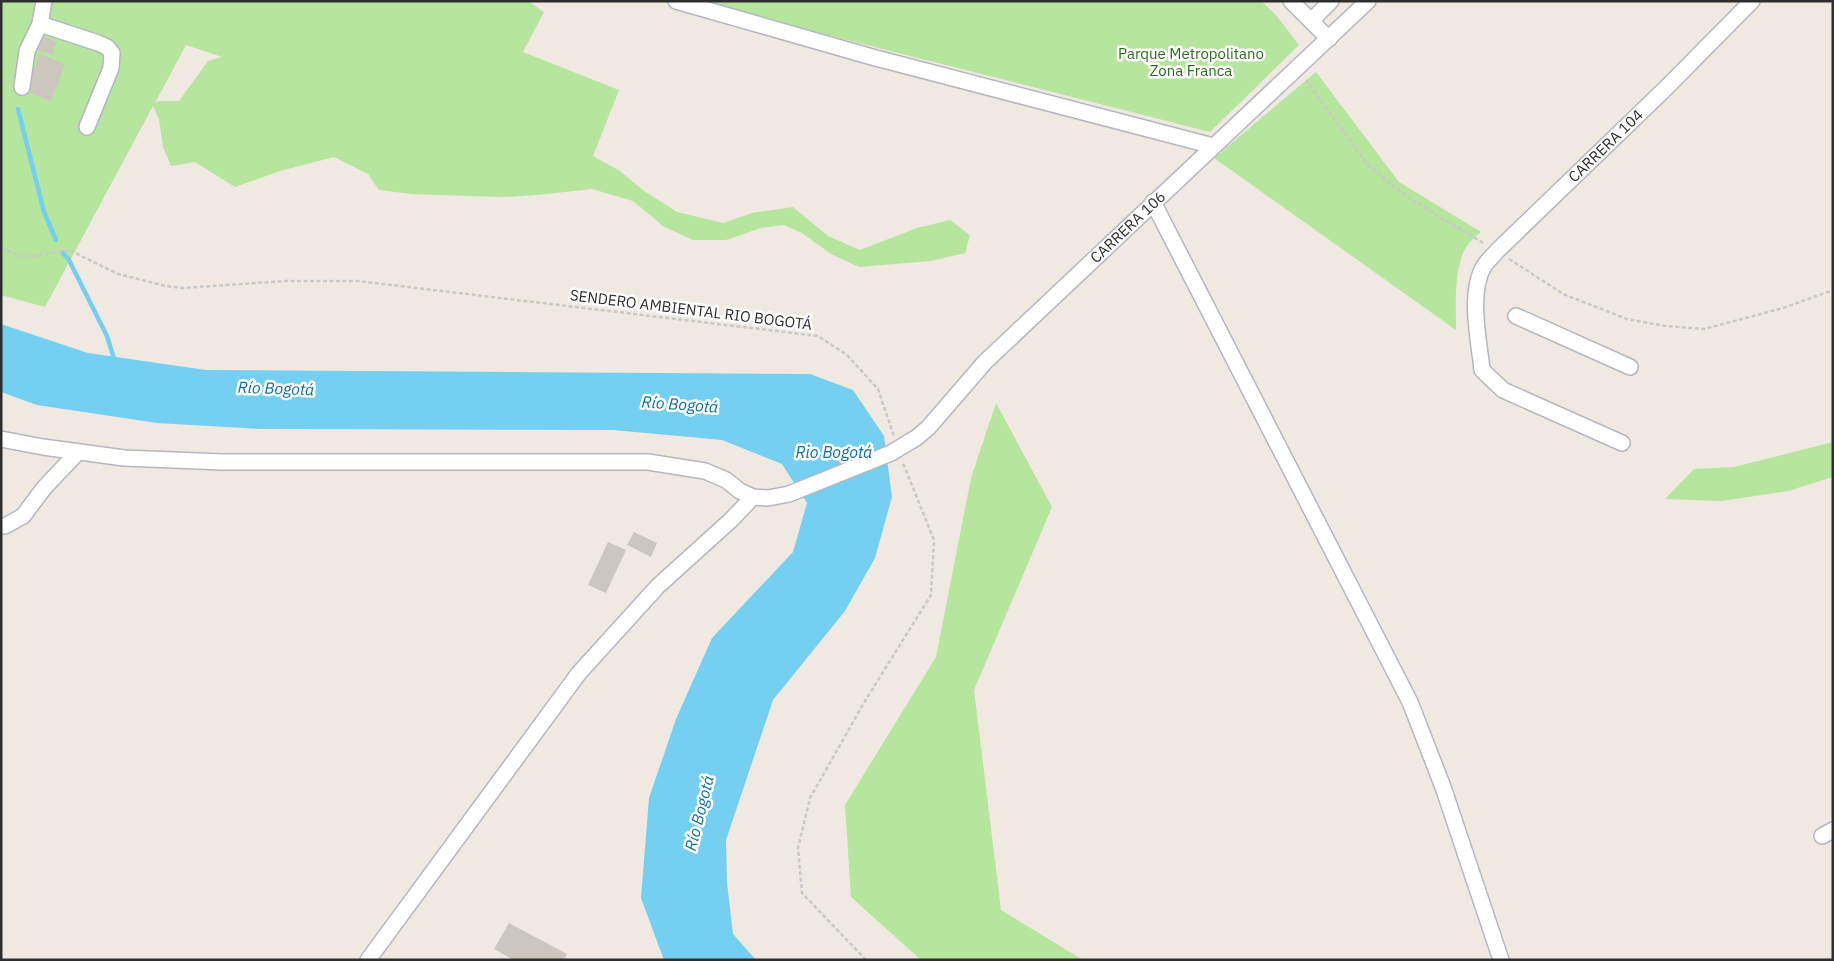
<svg xmlns="http://www.w3.org/2000/svg" width="1834" height="961" viewBox="0 0 1834 961" font-family="'IBM Plex Sans',sans-serif">
  <rect width="100%" height="100%" fill="#efe9e1"/>
  <!-- green -->
  <g fill="#b6e59e" fill-rule="evenodd">
    <path d="M1 1H528L544 12 523 52 619 90 593 156 620 171 644 191 677 212 723 223 752 213 793 207 828 236 860 250 917 228 950 220 970 235 965 253 931 261 859 267 831 254 802 233 784 225 761 228 726 240H693L663 226 633 201 592 189 537 195 502 197 411 194 379 190 368 174 334 157 280 171 235 187 195 162 171 166 163 147 159 119 153 106 45 307 1 295ZM186 45 222 57 208 61 179 101H159L155 103Z"/>
    <polygon points="708,1 1261,1 1276,15 1299,45 1210,132 764,19"/>
    <path d="M1316 72 1399 182 1481 232C1477 235 1473 239 1469 243 1453 263 1456 305 1456 330L1214 158Z"/>
    <polygon points="996,403 1052,507 974,690 1001,910 1083,960 921,960 851,897 845,805 936,657 971,478"/>
    <polygon points="1833,442 1833,477 1788,491 1722,501 1665,499 1694,469 1734,467"/>
  </g>
  <!-- water -->
  <polygon fill="#75cff0" points="1,324 88,353 206,370 810,374 853,390 884,436 892,497 875,558 845,611 773,700 726,840 727,883 733,934 756,960 664,960 641,898 649,798 676,719 712,638 793,552 807,503 782,464 722,440 613,430 259,429 157,423 37,405 1,392"/>
  <g fill="none" stroke-linecap="round" stroke-linejoin="round">
    <!-- stream -->
    <g stroke="#75cff0" stroke-width="4.5">
      <polyline points="18,109 44,212 56,240"/>
      <polyline points="63,253 69,260 107,336 115,362"/>
    </g>
  </g>
  <!-- building -->
  <g fill="#cbc7bf">
    <polygon points="37,34 57,42 52,55 32,48"/>
    <polygon points="40,54 65,64 51,101 26,91"/>
    <polygon points="634,532 657,543 651,557 627,545"/>
    <polygon points="608,542 626,550 606,593 588,585"/>
    <polygon points="509,923 567,954 564,960 514,960 494,949"/>
  </g>
  <g fill="none" stroke-linecap="round" stroke-linejoin="round">
    <defs>
      <g id="minor">
        <polyline points="676,1 872,57 1213,146"/>
        <polyline points="1291,1 1311,21"/>
        <polyline points="40,24 98,43 107,47 112,53 111,68 87,127"/>
        <polyline points="1329,39 1311,21 1331,1"/>
        <polyline points="22,87 27,51 40,24 44,1"/>
        <polyline points="1153,202 1410,702 1443,787 1501,960"/>
        <polyline points="1516,316 1630,367"/>
        <path id="s1" d="M1 439 43 447 124 458 223 462H648L705 471 726 480 740 491 753 497 768 498 789 494 891 453 916 438 928 428 985 362 1368 1"/>
        <path id="s2" d="M1622 443 1503 390 1482 370C1479 340 1468 293 1484 266 1487 261 1493 256 1497 251L1667 87 1752 1"/>
        <polyline points="1,526 5,526 23,516 44,488 78,452"/>
        <polyline points="1822,836 1833,830"/>
        <polyline points="368,960 579,673 658,586 731,520 753,497"/>
      </g>
    </defs>
    <!-- minor casing -->
    <use href="#minor" stroke="#b4b7c1" stroke-width="18"/>
    <!-- path -->
    <g stroke="#c9c9c9" stroke-width="2.5" stroke-dasharray="4 2.5" stroke-linecap="butt">
      <polyline points="1306,80 1369,166 1407,197 1485,244"/>
      <polyline points="1,248 20,256 34,256 69,250 118,274 166,286 183,288 285,281 358,281 818,336 847,355 878,389 894,436"/>
      <polyline points="1509,259 1563,294 1627,319 1665,326 1704,329 1783,308 1833,290"/>
      <polyline points="866,960 802,893 798,848 810,798 865,701 931,595 934,540 903,463"/>
    </g>
    <!-- minor -->
    <use href="#minor" stroke="#fff" stroke-width="15"/>
  </g>
  <g text-anchor="middle" stroke-width="5" stroke-linejoin="round" paint-order="stroke">
    <!-- park labels -->
    <g font-size="15" fill="#2c6e1b" stroke="#fff">
      <text x="1191" y="59">Parque Metropolitano<tspan x="1191" dy="17">Zona Franca</tspan></text>
    </g>
    <!-- street labels -->
    <g font-size="15" fill="#2e2e2e" stroke="#fff">
      <text dy="5" stroke="none"><textPath href="#s2" startOffset="436">CARRERA 104</textPath></text>
      <text dy="5" stroke="none"><textPath href="#s1" startOffset="1236">CARRERA 106</textPath></text>
      <text transform="translate(691 310) rotate(7)" y="5">SENDERO AMBIENTAL RIO BOGOTÁ</text>
    </g>
    <!-- water labels -->
    <g font-size="16" font-style="italic" fill="#0d6fa3" stroke="#fff">
      <text transform="translate(276 388) rotate(2)" y="6">Río Bogotá</text>
      <text transform="translate(680 404) rotate(4)" y="6">Río Bogotá</text>
      <text x="834" y="458">Rio Bogotá</text>
      <text transform="translate(699 813) rotate(-76)" y="6">Río Bogotá</text>
    </g>
  </g>
  <!-- border -->
  <rect width="1834" height="961" fill="none" stroke="#2e2e2e" stroke-width="5"/>
</svg>
